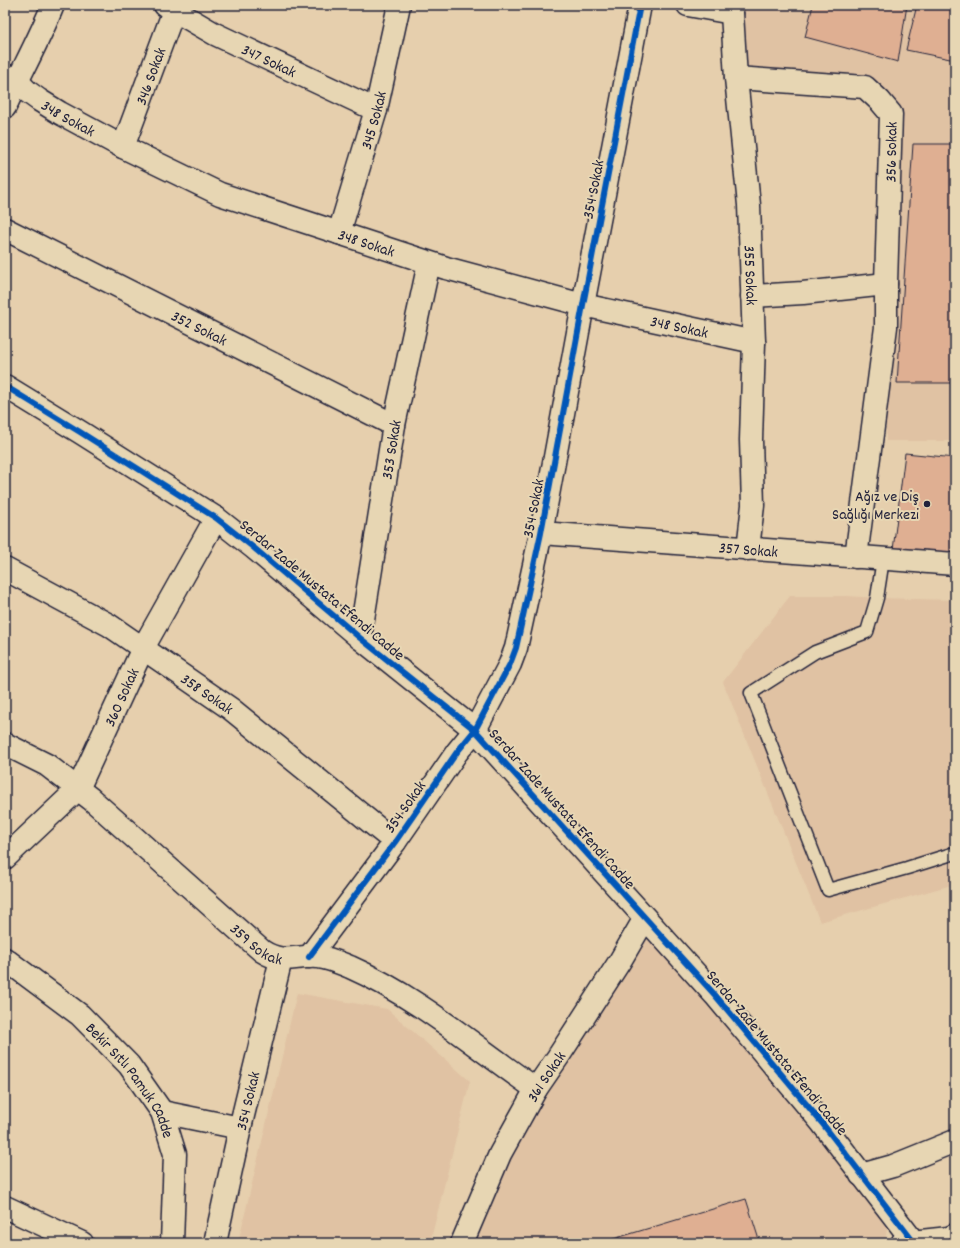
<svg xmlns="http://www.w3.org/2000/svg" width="960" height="1248" viewBox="0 0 960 1248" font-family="Dekko,sans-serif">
  <rect width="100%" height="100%" fill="#e6cfad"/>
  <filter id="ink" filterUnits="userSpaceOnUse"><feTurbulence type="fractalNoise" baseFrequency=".025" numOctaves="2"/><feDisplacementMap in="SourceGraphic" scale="8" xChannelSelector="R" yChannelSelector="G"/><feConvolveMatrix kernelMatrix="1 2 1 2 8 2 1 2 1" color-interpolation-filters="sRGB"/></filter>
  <g filter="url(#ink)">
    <!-- built -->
    <g fill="#e0c2a3">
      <polygon points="731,5 955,5 955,441 886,441 886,327 891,114 865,87 736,78"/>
      <polygon points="790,596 846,596 877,598 955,600 955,884 820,922 723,682"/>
      <polygon points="645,918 891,1213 884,1243 465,1243 536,1089"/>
      <polygon points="297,993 387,1009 470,1081 430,1243 238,1243"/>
    </g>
    <!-- building -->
    <g fill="#dfaf92" stroke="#22223b">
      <polygon points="813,5 907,5 898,62 805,37"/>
      <polygon points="917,5 955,5 955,60 906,50"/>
      <polygon points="913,144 955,144 955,383 897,383"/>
      <polygon points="905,453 955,458 955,552 893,550"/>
      <polygon points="746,1199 760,1243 600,1243"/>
    </g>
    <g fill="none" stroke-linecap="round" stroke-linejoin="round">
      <defs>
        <polyline id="lane" points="883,559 877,598 867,632 815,652 751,693 828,890 907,868 955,853"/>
        <g id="street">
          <path id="s1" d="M165 5 215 34 376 110"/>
          <polyline points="688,5 732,13"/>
          <path id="s2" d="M726 5 732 13 736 78 749 205 754 342 751 440 753 505 748 549"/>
          <path id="s3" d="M5 75 17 81 28 92 39 100 60 113 123 147 220 194 446 268 583 305 754 342"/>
          <polyline points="736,78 865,87 880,101 891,114 886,284 886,327 856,557"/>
          <path id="s4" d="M123 147 176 5"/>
          <path id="s5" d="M5 229 394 425"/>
          <path id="s6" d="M339 233 376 110 399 5"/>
          <polyline points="752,296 803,293 886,284"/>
          <polyline points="5,386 80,432 216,518 254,548 360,638 475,730 715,995 822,1123 913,1241"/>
          <path id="s7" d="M541 533 955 564"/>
          <path id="s8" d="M5 569 109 625 231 709 395 842"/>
          <path id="s9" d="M360 638 394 425 429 263"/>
          <path id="s10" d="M5 744 47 765 91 799 262 951C284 965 295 955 318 957 329 958 340 963 350 967 418 997 475 1047 536 1089"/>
          <path id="s11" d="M5 858 78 789 143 648 216 518"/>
          <polyline points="309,957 395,842 457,752 475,730 510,664 516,648 541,533 583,305 640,5"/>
          <polyline points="162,1112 240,1128"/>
          <polyline points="861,1175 893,1166 955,1141"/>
          <path id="s12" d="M215 1243 240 1128 281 959"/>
          <path id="s13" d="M462 1243 500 1154 536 1089 558 1057 620 961 645 918"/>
          <polyline points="902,1243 949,1238 955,1235"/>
        </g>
        <g id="secondary">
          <path d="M5 107C21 72 39 40 53 5"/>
          <path id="s14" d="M5 959 80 1015 129 1065 162 1112 175 1154 172 1243"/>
          <polyline points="5,1207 82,1243"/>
        </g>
      </defs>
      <!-- lane casing -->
      <use href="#lane" stroke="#22223b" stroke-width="15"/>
      <!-- street casing -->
      <use href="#street" stroke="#22223b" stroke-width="25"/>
      <!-- secondary casing -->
      <use href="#secondary" stroke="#22223b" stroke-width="25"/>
      <!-- lane -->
      <use href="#lane" stroke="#e7d6b3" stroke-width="12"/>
      <!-- street -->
      <use href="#street" stroke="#e7d6b3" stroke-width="22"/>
      <!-- secondary -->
      <use href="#secondary" stroke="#e7d6b3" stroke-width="22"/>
      <defs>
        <g id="cycleway">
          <polyline points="5,386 80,432 216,518 254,548 360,638 475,730 715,995 822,1123 913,1241"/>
          <polyline points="309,957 395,842 457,752 475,730 510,664 516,648 541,533 583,305 640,5"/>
        </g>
      </defs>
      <!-- cycleway casing -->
      <use href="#cycleway" stroke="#e7d6b3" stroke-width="8"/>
      <!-- cycleway -->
      <use href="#cycleway" stroke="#0057b8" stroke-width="6"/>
    </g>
  </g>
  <!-- markers -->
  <circle fill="#22223b" stroke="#e7d6b3" stroke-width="1.5" cx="927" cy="504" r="4"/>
  <g text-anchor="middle" stroke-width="4" stroke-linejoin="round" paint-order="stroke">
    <!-- street labels -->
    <g font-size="16" fill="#22223b" stroke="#e7d6b3">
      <text dy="6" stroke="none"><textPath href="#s1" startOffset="118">347 Sokak</textPath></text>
      <text dy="6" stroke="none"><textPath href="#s4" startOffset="76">346 Sokak</textPath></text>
      <text dy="6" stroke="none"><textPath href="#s3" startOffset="77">348 Sokak</textPath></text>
      <text dy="6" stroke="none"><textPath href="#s6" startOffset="118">345 Sokak</textPath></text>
      <text transform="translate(890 152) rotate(-89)" y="6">356 Sokak</text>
      <text transform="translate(592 189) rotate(-79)" y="6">354 Sokak</text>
      <text dy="6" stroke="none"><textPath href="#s3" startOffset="401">348 Sokak</textPath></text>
      <text dy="6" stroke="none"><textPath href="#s2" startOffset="273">355 Sokak</textPath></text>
      <text dy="6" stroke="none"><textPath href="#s3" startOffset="725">348 Sokak</textPath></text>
      <text dy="6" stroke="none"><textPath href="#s5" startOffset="218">352 Sokak</textPath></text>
      <text dy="6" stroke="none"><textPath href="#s9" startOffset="191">353 Sokak</textPath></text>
      <text transform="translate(532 508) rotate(-79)" y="6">354 Sokak</text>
      <text dy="6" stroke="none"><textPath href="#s7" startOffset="208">357 Sokak</textPath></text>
      <text transform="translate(323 589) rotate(40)" y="6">Serdar Zade Mustata Efendi Cadde</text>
      <text dy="6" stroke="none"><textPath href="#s8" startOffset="238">358 Sokak</textPath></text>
      <text dy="6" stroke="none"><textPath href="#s11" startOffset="202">360 Sokak</textPath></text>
      <text transform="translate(404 806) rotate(-55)" y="6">354 Sokak</text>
      <text transform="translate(563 808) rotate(48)" y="6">Serdar Zade Mustata Efendi Cadde</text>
      <text dy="6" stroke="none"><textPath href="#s10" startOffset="323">359 Sokak</textPath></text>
      <text transform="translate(778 1052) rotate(50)" y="6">Serdar Zade Mustata Efendi Cadde</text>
      <text dy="6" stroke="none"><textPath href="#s13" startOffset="187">361 Sokak</textPath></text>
      <text dy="6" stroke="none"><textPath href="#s14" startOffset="177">Bekir Sıtlı Pamuk Cadde</textPath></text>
      <text dy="6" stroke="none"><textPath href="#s12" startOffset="146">354 Sokak</textPath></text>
    </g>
    <!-- poi labels -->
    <g font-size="16" fill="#22223b" stroke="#e7d6b3" text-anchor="end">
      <text x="919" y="501">Ağız ve Diş<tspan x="919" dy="18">Sağlığı Merkezi</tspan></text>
    </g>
  </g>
  <!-- margin -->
  <rect width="960" height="1248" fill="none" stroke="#e7d6b3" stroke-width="20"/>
  <rect x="10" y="10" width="940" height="1228" fill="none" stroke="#22223b" stroke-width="1.5" filter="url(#ink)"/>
</svg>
